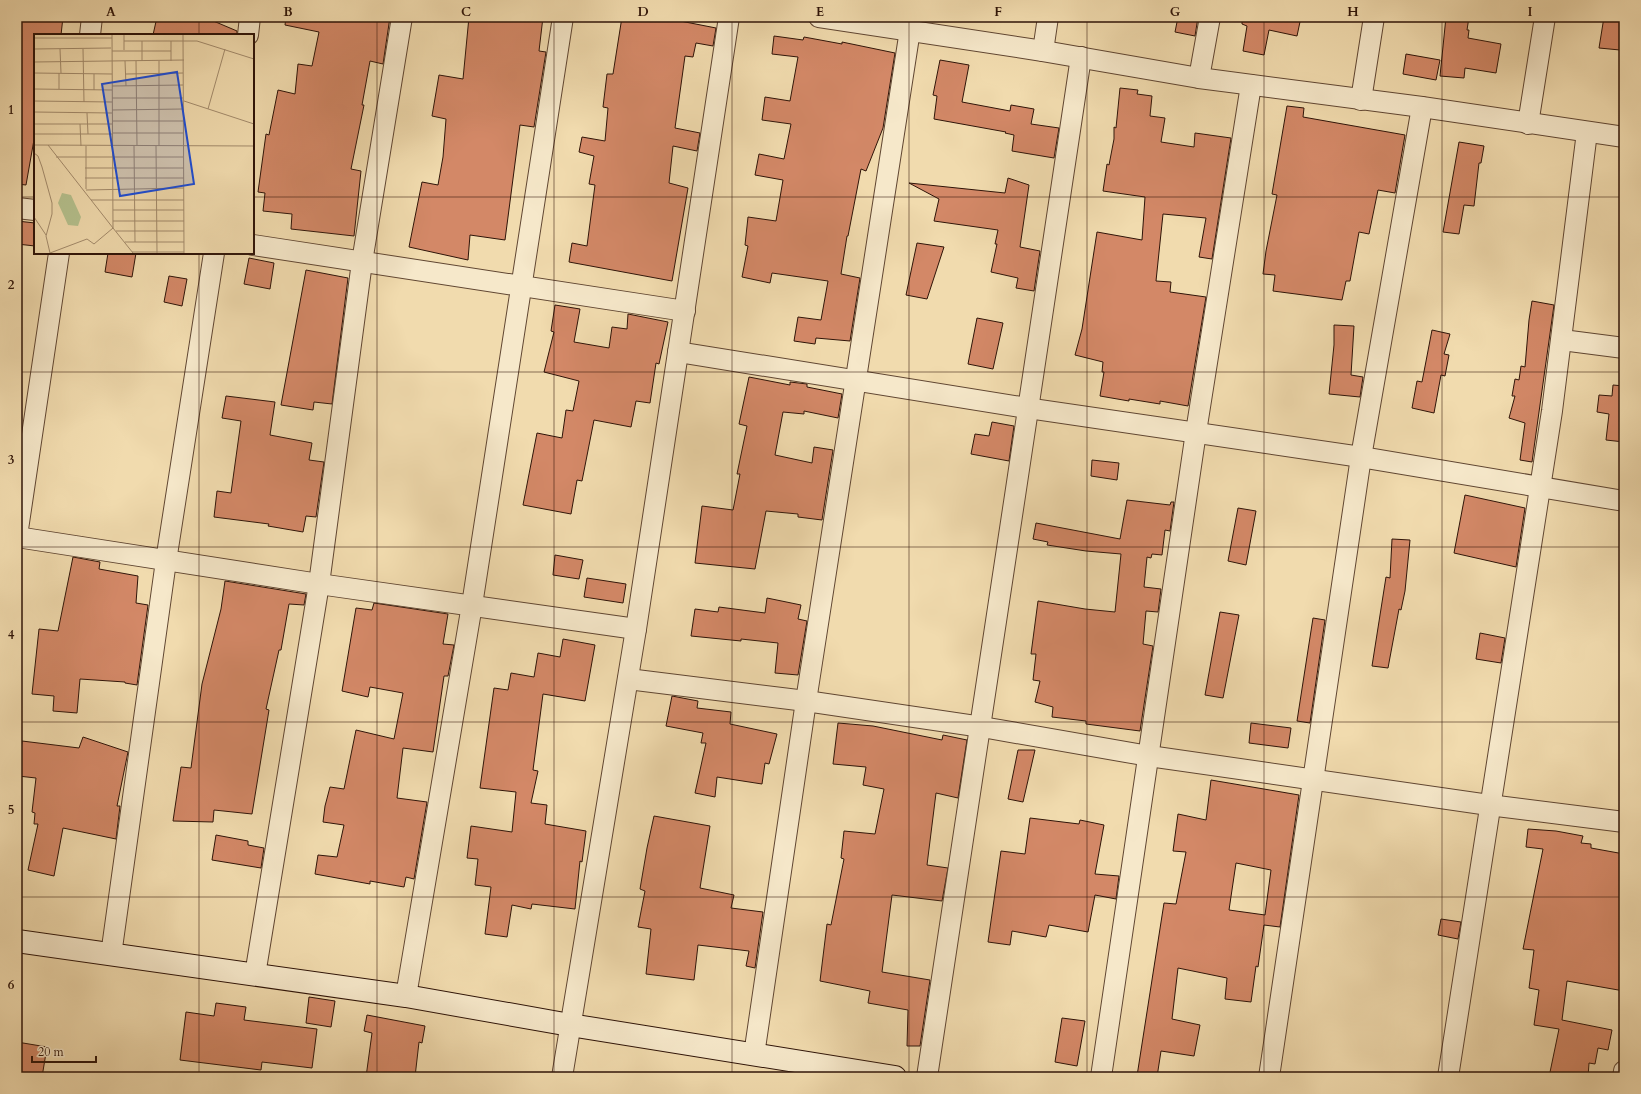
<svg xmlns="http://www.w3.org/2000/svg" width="1641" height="1094" viewBox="0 0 1641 1094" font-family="Cardo,serif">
  <rect width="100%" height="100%" fill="#f1dbae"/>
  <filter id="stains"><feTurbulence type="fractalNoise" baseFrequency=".005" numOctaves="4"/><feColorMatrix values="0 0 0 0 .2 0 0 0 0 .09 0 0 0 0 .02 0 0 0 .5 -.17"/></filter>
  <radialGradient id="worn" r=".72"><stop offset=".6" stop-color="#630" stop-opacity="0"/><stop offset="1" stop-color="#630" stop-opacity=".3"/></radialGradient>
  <!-- building -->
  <g fill="#d38867" stroke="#2f1408" fill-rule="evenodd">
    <polygon points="17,17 63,17 61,35 35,35 35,134 26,185 17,184"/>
    <polygon points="157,17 204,17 237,31 237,35 153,35"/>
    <polygon points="286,17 390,17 383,64 370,61 362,105 364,105 351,169 361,171 354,236 291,229 292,214 263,211 265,193 258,192 266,134 269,135 278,90 295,94 298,64 312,66 319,32 285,25"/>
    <polygon points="469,17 543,17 539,51 546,52 534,127 520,125 505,240 470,235 468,260 409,247 422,182 438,185 443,157 446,119 432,116 439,75 463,79"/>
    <polygon points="622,17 643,17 665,21 665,18 716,28 713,46 696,43 693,57 685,56 675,128 700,133 697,151 673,146 669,183 688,188 672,281 569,262 572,243 587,246 595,185 589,184 594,156 579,152 582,137 605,141 608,108 603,107 607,74 613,74"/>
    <polygon points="1178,17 1198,17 1195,36 1175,32"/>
    <polygon points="1242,17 1301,17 1297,36 1269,30 1264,55 1243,51 1247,26 1242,24"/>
    <polygon points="1446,17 1469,17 1467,30 1469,30 1468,38 1501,44 1496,73 1465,68 1464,78 1440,76"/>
    <polygon points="1604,17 1624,17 1620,50 1599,48"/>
    <polygon points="774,36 803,40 804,37 842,44 842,42 895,53 883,128 866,171 861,169 848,236 847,236 841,274 860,278 850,341 816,338 815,344 794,341 798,317 821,320 828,281 772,273 770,283 742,277 748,246 745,245 748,217 776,221 783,180 755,175 759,154 784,159 791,124 762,120 765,97 790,101 798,57 772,54"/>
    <polygon points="1406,54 1440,60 1436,80 1403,74"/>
    <polygon points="940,60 969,65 962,102 1010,111 1011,105 1034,109 1031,124 1059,128 1054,158 1012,151 1014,135 1005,133 1006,132 934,119 937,96 933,95"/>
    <polygon points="1120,88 1138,90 1137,94 1152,96 1150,116 1165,118 1161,142 1194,147 1195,133 1231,138 1212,259 1199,257 1206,218 1163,214 1156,281 1171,282 1170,292 1206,297 1188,406 1160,401 1160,404 1129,399 1129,401 1100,396 1104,372 1102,372 1103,362 1075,355 1082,329 1097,232 1142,240 1145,197 1103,191 1107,164 1109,165 1114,139 1114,127 1116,128"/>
    <polygon points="1287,106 1304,108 1303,117 1405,135 1395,193 1378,190 1369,234 1359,232 1350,281 1346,281 1342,300 1273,291 1275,275 1263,274 1266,251 1277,195 1272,194"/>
    <polygon points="1459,142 1484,146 1481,163 1479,163 1474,206 1464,205 1459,234 1443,232"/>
    <polygon points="1008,178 1029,185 1020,247 1040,251 1034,291 1016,288 1018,278 991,272 997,244 995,244 998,230 934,221 939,199 909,183 1005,193"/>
    <polygon points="17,221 35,223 35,246 17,244"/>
    <polygon points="917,243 944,247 927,299 906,295"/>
    <polygon points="108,253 136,253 132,277 105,272"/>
    <polygon points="249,258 274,263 270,289 244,284"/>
    <polygon points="306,270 348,278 332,404 314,402 313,410 281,405"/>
    <polygon points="169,276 187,279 182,306 164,302"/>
    <polygon points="1532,301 1554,305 1532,462 1520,460 1525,423 1509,418 1515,396 1512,396 1515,379 1519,380 1521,366 1525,367 1529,320"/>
    <polygon points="555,305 580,309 574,342 609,348 612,327 627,329 628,314 668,322 659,364 656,363 650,403 636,401 631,427 594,420 582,481 577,480 571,514 523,505 537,433 562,438 566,410 573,411 579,381 544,372 554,332 551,331"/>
    <polygon points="977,318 1003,323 993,369 968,364"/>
    <polygon points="1334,325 1354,326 1351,375 1363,377 1360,397 1329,394 1334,345"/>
    <polygon points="1432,330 1450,334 1444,354 1449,355 1445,376 1441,375 1434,413 1412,408 1417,381 1422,382"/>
    <polygon points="749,377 790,385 790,382 807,384 807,387 842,394 838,418 804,411 804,414 783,412 775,455 812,463 814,447 833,450 822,520 798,517 798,514 766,511 755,569 695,563 702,506 733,510 740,474 737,474 747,426 739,424"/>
    <polygon points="1613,385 1624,386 1624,442 1606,440 1609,414 1597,412 1599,395 1612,396"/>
    <polygon points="226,396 275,402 270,435 312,443 309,460 324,462 316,517 306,516 303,532 268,526 269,524 214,517 217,491 231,493 241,421 222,418"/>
    <polygon points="992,422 1014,426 1009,461 971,454 975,434 989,436"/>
    <polygon points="1092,460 1119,463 1117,480 1091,476"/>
    <polygon points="1465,495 1525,508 1516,567 1454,553"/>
    <polygon points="1127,500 1170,505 1171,502 1174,502 1170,531 1165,530 1162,555 1152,554 1151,558 1147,557 1144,587 1161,589 1158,612 1146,611 1143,644 1153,646 1140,731 1086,724 1086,721 1052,717 1053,707 1035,702 1040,681 1033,680 1036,654 1031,654 1038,601 1085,609 1115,612 1121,554 1086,551 1047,545 1048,542 1033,539 1036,523 1120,539"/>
    <polygon points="1238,508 1256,511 1246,565 1228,561"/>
    <polygon points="1392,539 1410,540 1405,591 1401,610 1399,609 1388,668 1372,666 1386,577 1390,578"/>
    <polygon points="555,555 583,560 579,579 553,575"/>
    <polygon points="73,557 100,562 99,569 138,576 136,603 148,605 137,685 125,683 125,682 80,679 77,713 53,711 54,696 32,694 39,629 58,631"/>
    <polygon points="587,578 626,584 623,603 584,597"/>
    <polygon points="225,581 306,594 304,605 289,604 281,650 279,650 266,709 269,710 252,814 214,810 213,822 173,821 181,767 191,768 202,684 221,609"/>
    <polygon points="767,598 801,605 798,619 807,621 798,675 775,673 778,643 741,639 741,641 691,636 695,609 718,612 719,607 765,613"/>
    <polygon points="374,603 448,614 443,644 454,645 448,676 444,676 433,752 403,748 397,798 427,802 414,879 406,877 404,887 370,881 370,884 315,874 318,855 337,857 344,825 323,822 325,806 330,787 344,789 356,730 394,739 403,693 370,687 368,697 342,691 356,608 372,610"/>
    <polygon points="1220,612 1239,615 1223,698 1205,695"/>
    <polygon points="1313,618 1325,620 1310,723 1297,721"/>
    <polygon points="1480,633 1505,638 1501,663 1476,659"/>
    <polygon points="563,639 595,645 585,701 543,694 533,770 538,771 531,803 547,805 545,824 586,831 582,862 580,861 575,909 532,904 531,909 512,905 507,937 485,934 491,887 475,885 478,859 467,858 471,826 512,832 516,792 480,788 494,688 508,690 511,673 534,677 538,653 560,657"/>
    <polygon points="672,696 698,701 697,708 731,712 730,724 777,734 769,764 765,763 762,784 717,777 715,797 695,793 706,743 701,743 703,733 666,726"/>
    <polygon points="838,723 873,726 942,740 943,735 967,740 958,798 936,793 927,865 948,868 942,901 892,895 882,972 930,980 920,1046 907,1046 908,1010 868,1003 870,991 820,981 827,924 831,925 844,859 841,858 844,831 875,834 884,789 863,785 866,767 833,764"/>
    <polygon points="1251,723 1291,728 1288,748 1249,743"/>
    <polygon points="83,737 128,752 117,806 120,806 116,839 63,828 54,876 28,870 38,824 34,824 35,813 32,812 36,778 18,776 22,741 79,748"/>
    <polygon points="1018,750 1035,750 1023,802 1008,799"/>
    <path d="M1211 780 1299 795 1280 927 1264 925 1258 967 1256 966 1251 1002 1225 999 1227 978 1178 968 1172 1019 1200 1025 1194 1056 1161 1051 1157 1077 1137 1076 1164 903 1176 904 1186 852 1173 851 1178 814 1206 820ZM1236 863 1271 870 1265 915 1229 910Z"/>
    <polygon points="654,816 710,826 700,888 734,895 731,908 763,912 755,968 746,966 749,951 698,945 694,980 646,974 651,929 638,927 645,891 640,889 647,848"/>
    <polygon points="1030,818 1079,824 1080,820 1104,825 1095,874 1119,876 1116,899 1095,895 1088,932 1049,925 1046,937 1012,931 1010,945 988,942 1001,851 1025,854"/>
    <polygon points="1528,829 1556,831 1583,836 1581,843 1591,844 1591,848 1624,854 1624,991 1567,981 1562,1020 1612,1030 1608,1050 1598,1048 1595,1064 1589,1063 1588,1077 1549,1077 1559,1029 1534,1025 1539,990 1529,988 1534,950 1523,949 1543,849 1526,847"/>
    <polygon points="216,835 248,841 248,845 264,848 261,868 212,860"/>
    <polygon points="1441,919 1461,922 1458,939 1438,935"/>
    <polygon points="309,997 335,1001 331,1027 306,1023"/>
    <polygon points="216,1003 246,1007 244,1020 317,1029 312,1068 262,1062 261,1070 180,1060 186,1012 214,1016"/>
    <polygon points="367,1015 425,1026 422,1043 419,1042 415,1077 366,1077 372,1033 364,1031"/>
    <polygon points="1062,1018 1085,1021 1077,1066 1055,1062"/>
    <polygon points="17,1042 47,1047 42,1077 17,1077"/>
  </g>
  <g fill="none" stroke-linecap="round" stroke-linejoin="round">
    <defs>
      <g id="minor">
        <polyline points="819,17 1043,51 1199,78 1422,107 1624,137"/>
        <polyline points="90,35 92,17"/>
        <polyline points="248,35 250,17"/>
        <polyline points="1043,51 1048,17"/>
        <polyline points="1199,78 1210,17"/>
        <polyline points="1361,100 1374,17"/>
        <polyline points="1528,124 1545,17"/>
        <polyline points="17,208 35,210"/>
        <polyline points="253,245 685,311"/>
        <polyline points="1562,340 1624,348"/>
        <polyline points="678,352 1027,408 1361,457 1624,501"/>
        <polyline points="17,536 59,253"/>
        <polyline points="17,537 319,584 636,629"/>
        <polyline points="628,679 806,701 982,727 1149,756 1489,805 1624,822"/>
        <polyline points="111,955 166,561 214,253"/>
        <polyline points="255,975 319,584 362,262 402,17"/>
        <polyline points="406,996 472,605 563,17"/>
        <polyline points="754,1055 806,701 910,30"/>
        <polyline points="562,1077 636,629 729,17"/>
        <path d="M927 1077C980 737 1029 397 1081 57"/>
        <polyline points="1101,1077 1196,432 1251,85"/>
        <polyline points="1269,1077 1361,457 1422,107"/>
        <polyline points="1448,1077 1552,411 1587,132"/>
        <polyline points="1623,1077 1624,1071"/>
      </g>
      <polyline id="secondary" points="17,941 406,996 570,1025 895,1077"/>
    </defs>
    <!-- minor casing -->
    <use href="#minor" stroke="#604632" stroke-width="22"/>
    <!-- secondary casing -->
    <use href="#secondary" stroke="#2f1408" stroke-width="24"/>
    <!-- minor -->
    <use href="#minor" stroke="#f6e8ca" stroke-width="20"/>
    <!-- secondary -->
    <use href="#secondary" stroke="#f6e8ca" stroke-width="22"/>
  </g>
  <!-- grid -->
  <path fill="none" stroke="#2f1408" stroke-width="1" stroke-opacity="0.55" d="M199 17V35M377 17V1077M554 17V1077M732 17V1077M909 17V1077M1087 17V1077M1264 17V1077M1442 17V1077M17 197H35M253 197H1624M199 253V1077M17 372H1624M17 547H1624M17 722H1624M17 897H1624"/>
  <!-- overview -->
  <g transform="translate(34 34)">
    <rect width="220" height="220" fill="#f1dbae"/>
    <path d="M28 159 37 161 47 183 44 192 34 191 24 169Z" fill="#b5c18e"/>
    <path fill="none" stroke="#a38b6c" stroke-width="1" d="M78 1 79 194 99 219M90 1V16M149 1 150 219M0 4H78M90 7H163L220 25M108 7V27M137 7V27M0 15 77 14M26 15 27 39M49 15 50 68M78 17H137M91 27 92 52M102 27 103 112M125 27V112M0 28 150 26M0 39 78 40M25 39V55M60 40V56M92 40 149 39M78 52 149 51M0 55 78 56M78 64H149M0 67 78 68M150 67 220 90M174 75 191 15M78 76 149 75M0 78 78 79M53 79 54 100M78 87H149M0 90H78M46 90 47 112M78 99H150M0 100H78M0 111 220 112M14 111 79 194M52 112V155M100 112 101 208M122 112 123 219M0 119 4 122 8 133 18 169V180L12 202 16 219M22 123H149M51 134H150M51 144H150M52 156 150 154M57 166H150M79 176H150M0 183 12 201M79 187H150M82 197H150M91 208H150M98 218H150M16 219 53 205 60 210 79 194"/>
    <path fill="#1d4ed8" fill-opacity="0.15" stroke="#1d4ed8" stroke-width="2" d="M143 38 160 150 86 162 68 50Z"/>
    <rect width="220" height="220" fill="none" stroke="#2f1408" stroke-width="2"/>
  </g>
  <!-- margin -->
  <rect width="1641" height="1094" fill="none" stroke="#f1dbae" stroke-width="44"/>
  <!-- scale -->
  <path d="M32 1056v6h64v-6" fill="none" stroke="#2f1408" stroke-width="2"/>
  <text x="38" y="1056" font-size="12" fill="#2f1408" stroke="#f6e8ca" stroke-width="3" paint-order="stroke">20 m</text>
  <rect x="22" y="22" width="1597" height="1050" fill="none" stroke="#2f1408" stroke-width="1.5"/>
  <g font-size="13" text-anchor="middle" font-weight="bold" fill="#2f1408">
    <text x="111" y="16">A</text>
    <text x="288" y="16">B</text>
    <text x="466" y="16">C</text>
    <text x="643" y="16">D</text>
    <text x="820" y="16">E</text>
    <text x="998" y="16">F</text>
    <text x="1175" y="16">G</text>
    <text x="1353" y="16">H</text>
    <text x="1530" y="16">I</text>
    <text x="11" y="114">1</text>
    <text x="11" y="289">2</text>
    <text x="11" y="464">3</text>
    <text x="11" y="639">4</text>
    <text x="11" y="814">5</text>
    <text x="11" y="989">6</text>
  </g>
  <rect width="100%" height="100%" filter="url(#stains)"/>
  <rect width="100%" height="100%" fill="url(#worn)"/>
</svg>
